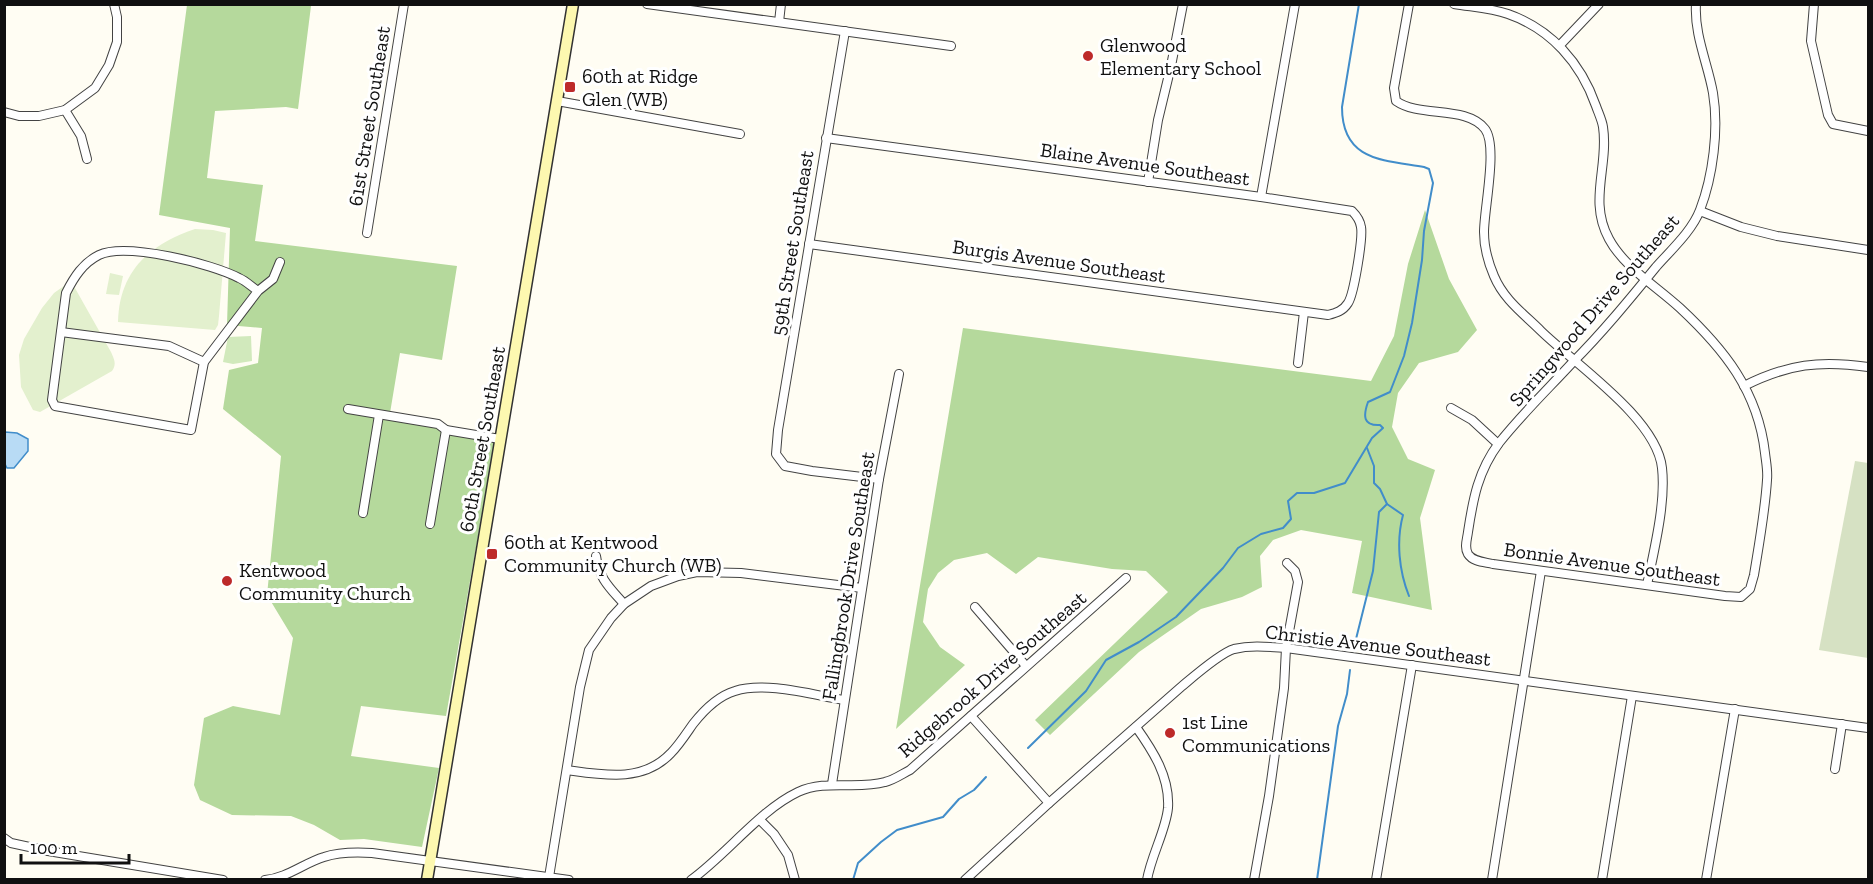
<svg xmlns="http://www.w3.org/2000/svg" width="1873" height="884" viewBox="0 0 1873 884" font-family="'Zilla Slab',serif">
  <rect width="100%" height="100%" fill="#fffdf3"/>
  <!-- green -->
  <polygon fill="#d1e9bc" points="251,336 252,361 233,364 223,362 228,337"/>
  <!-- forest -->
  <g fill="#b5d99c">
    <polygon points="301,4 311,6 298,109 286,107 215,111 207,178 263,185 255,241 457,266 442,360 400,353 389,419 496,435 446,716 361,706 351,756 439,768 422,847 364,839 340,840 314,825 291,816 232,815 200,800 194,785 204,718 233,706 280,715 293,638 267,595 281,456 223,409 229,370 258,363 262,328 227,325 230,228 159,215 187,5"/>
    <polygon points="1425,210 1449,279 1477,330 1458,352 1419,363 1398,393 1392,427 1408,459 1435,470 1420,518 1432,610 1352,593 1362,541 1301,530 1273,540 1260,556 1262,587 1242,597 1201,609 1139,652 1050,735 1035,720 1168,592 1146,571 1112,569 1038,557 1016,574 987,553 954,560 938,573 928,589 923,622 940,647 965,665 896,729 963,328 1371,381 1394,336 1408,264"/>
  </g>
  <!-- cemetery -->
  <polygon fill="#d6e1c3" points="1855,461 1868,463 1868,658 1819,650"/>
  <!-- pitch -->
  <g fill="#e3f0ce">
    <path d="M195 229 213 230 226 233 219 316 218 325 215 330 118 322C119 271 150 244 195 229Z"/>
    <polygon points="110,273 123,276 119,295 106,294"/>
    <path d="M71 281 111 352C114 359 117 364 112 371L40 412 33 410 21 387 19 355 24 339 42 308 54 293Z"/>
  </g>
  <!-- water -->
  <polygon fill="#b8dbf5" stroke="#418dca" stroke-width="1.5" points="5,432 17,433 28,439 28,451 14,468 7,468 5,464"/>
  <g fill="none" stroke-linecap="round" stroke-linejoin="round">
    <!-- stream -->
    <g stroke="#418dca" stroke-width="2">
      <path d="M1367 448 1374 466V483L1380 489 1387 504 1403 515C1396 541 1399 571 1409 596"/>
      <polyline points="1356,639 1373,571 1379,512 1387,504"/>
      <path d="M1028 748 1086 691 1106 660 1139 642 1176 617 1223 568 1238 548 1261 534 1283 528 1291 519 1288 501 1297 493H1314L1345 483 1372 438 1383 428 1380 425C1363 426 1363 416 1368 402L1390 392 1404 356 1412 323 1422 260 1424 231 1433 183 1429 169 1424 167C1383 160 1342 161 1342 107L1359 4"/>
      <polyline points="853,880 858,863 881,842 897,830 943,817 959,799 974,790 986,777"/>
      <polyline points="1317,880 1338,726 1347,694 1350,670"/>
    </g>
    <defs>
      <g id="street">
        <polyline points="647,4 951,46"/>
        <path d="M1409 4 1394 88 1396 101C1420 118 1466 105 1485 129 1498 146 1484 209 1484 232 1484 247 1488 262 1494 276 1504 300 1524 314 1541 331 1576 365 1657 419 1662 468 1666 503 1654 550 1647 585"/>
        <path d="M1454 4C1471 7 1491 8 1508 14 1551 29 1581 63 1596 106 1598 112 1602 120 1603 127 1609 166 1588 201 1609 239 1624 267 1656 286 1680 308 1724 349 1758 391 1765 453 1766 462 1768 471 1767 480 1765 512 1759 544 1754 575L1750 589 1741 597 1725 596 1493 564C1485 562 1473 562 1468 554 1464 547 1467 540 1468 532 1473 499 1478 471 1499 443 1521 415 1548 389 1572 363 1602 333 1629 300 1656 267 1671 250 1692 231 1700 210 1713 176 1719 129 1713 93 1708 64 1694 35 1696 4"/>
        <polyline points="1814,4 1811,41 1828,115 1833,124 1868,131"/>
        <polyline points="779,22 781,4"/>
        <polyline points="845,31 778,430 776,454 785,466 812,471 879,479"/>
        <polyline points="1560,45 1599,4"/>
        <polyline points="557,101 740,134"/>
        <polyline points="65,110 81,136 87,159"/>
        <polyline points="4,112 19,116 39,116 65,110 95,88 109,65 117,42 117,17 114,4"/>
        <polyline points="1148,182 1158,120 1171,66 1183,4"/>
        <polyline points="1261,197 1295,4"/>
        <polyline points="1700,211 1741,227 1777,236 1868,250"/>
        <polyline points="367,233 404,4"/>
        <path d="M809 244 1328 315C1336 313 1343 311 1348 303 1354 294 1363 238 1361 227 1360 220 1357 216 1352 211L1261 197 826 138"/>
        <path d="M258 291C252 287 246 281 239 278 213 264 126 242 99 255 83 263 74 277 66 293L52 400 55 406 191 430 204 362 258 291 273 279 280 262"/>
        <polyline points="61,332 169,346 204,362"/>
        <polyline points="1298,363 1304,312"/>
        <path d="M1744 386C1788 364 1820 360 1868 367"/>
        <polyline points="1451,408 1472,420 1498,444"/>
        <polyline points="348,409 438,424 446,430 500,439"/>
        <polyline points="363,513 379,415"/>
        <polyline points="430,524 446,430"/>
        <path d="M596 556C599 579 610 588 624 604"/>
        <polyline points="975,607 1026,666"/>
        <polyline points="971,716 1049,803"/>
        <path d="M1136 727C1153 751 1170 777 1168 808 1166 830 1151 856 1147 880"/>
        <polyline points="1835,769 1842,724"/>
        <path d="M567 770C603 775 643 783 671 753 679 745 686 734 693 724 704 710 718 696 735 691 765 681 813 695 844 700"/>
        <polyline points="832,784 879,479 899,374"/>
        <polyline points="760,820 774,834 788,855 795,880"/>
        <polyline points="4,838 11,843 48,851 223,880"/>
        <polyline points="549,877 580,687 589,650 611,618 624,604 651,586 678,576 697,572 741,573 862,588"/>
        <path d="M265 880C287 878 304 863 324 857 339 852 356 852 372 853L569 880"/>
        <path d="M691 880C727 854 760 810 798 792 826 779 857 790 885 782 894 780 902 774 910 770L1126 578"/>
        <path d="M965 880 1049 803 1181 687C1193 677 1220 653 1234 649 1252 645 1269 647 1286 648L1868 728"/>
        <polyline points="1254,880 1269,796 1284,688 1286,648 1298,582 1295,571 1287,563"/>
        <polyline points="1376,880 1412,665"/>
        <polyline points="1492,880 1541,571"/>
        <polyline points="1602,880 1632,696"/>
        <polyline points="1706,880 1735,709"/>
      </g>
      <polyline id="secondary" points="427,880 573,4"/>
    </defs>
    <!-- street casing -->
    <use href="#street" stroke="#434343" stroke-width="10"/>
    <!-- secondary casing -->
    <use href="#secondary" stroke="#323232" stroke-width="13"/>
    <!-- street -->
    <use href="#street" stroke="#fff" stroke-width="8"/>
    <!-- secondary -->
    <use href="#secondary" stroke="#fdf8b0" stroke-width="10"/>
  </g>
  <!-- markers -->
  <g fill="#bd2a2a" stroke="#fff" stroke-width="2">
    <circle cx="1088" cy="56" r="6"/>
    <rect x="564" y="81" width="12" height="12" rx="3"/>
    <rect x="486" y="548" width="12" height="12" rx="3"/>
    <circle cx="227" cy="581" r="6"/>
    <circle cx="1170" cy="733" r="6"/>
  </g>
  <g text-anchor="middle" stroke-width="6" stroke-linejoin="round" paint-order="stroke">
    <!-- poi labels -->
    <g font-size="20" fill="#101010" stroke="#fff" text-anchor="start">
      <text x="1100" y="52">Glenwood<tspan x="1100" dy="23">Elementary School</tspan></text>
      <text x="582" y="83">60th at Ridge<tspan x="582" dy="23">Glen (WB)</tspan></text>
      <text x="504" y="549">60th at Kentwood<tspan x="504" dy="23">Community Church (WB)</tspan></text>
      <text x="239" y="577">Kentwood<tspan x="239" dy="23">Community Church</tspan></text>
      <text x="1182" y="729">1st Line<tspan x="1182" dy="23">Communications</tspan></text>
    </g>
    <!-- street labels -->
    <g font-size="20" fill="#101010" stroke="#fff">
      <text transform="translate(369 116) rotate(-81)" y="7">61st Street Southeast</text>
      <text transform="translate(1145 164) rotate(8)" y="7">Blaine Avenue Southeast</text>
      <text transform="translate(792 243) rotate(-81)" y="7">59th Street Southeast</text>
      <text transform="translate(1059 261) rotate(8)" y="7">Burgis Avenue Southeast</text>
      <text transform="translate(1594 310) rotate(-49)" y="7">Springwood Drive Southeast</text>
      <text transform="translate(482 439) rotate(-80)" y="7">60th Street Southeast</text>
      <text transform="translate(1612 564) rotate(8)" y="7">Bonnie Avenue Southeast</text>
      <text transform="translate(848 576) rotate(-81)" y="7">Fallingbrook Drive Southeast</text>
      <text transform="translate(1378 645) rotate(7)" y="7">Christie Avenue Southeast</text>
      <text transform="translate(992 674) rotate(-41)" y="7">Ridgebrook Drive Southeast</text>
    </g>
  </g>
  <!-- border -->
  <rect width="1873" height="884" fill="none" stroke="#101010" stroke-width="12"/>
  <!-- scale -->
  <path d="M21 854v9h108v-9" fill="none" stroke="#101010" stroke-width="3"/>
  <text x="30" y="854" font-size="18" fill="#101010" stroke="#ffffff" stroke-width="4.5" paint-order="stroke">100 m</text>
</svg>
